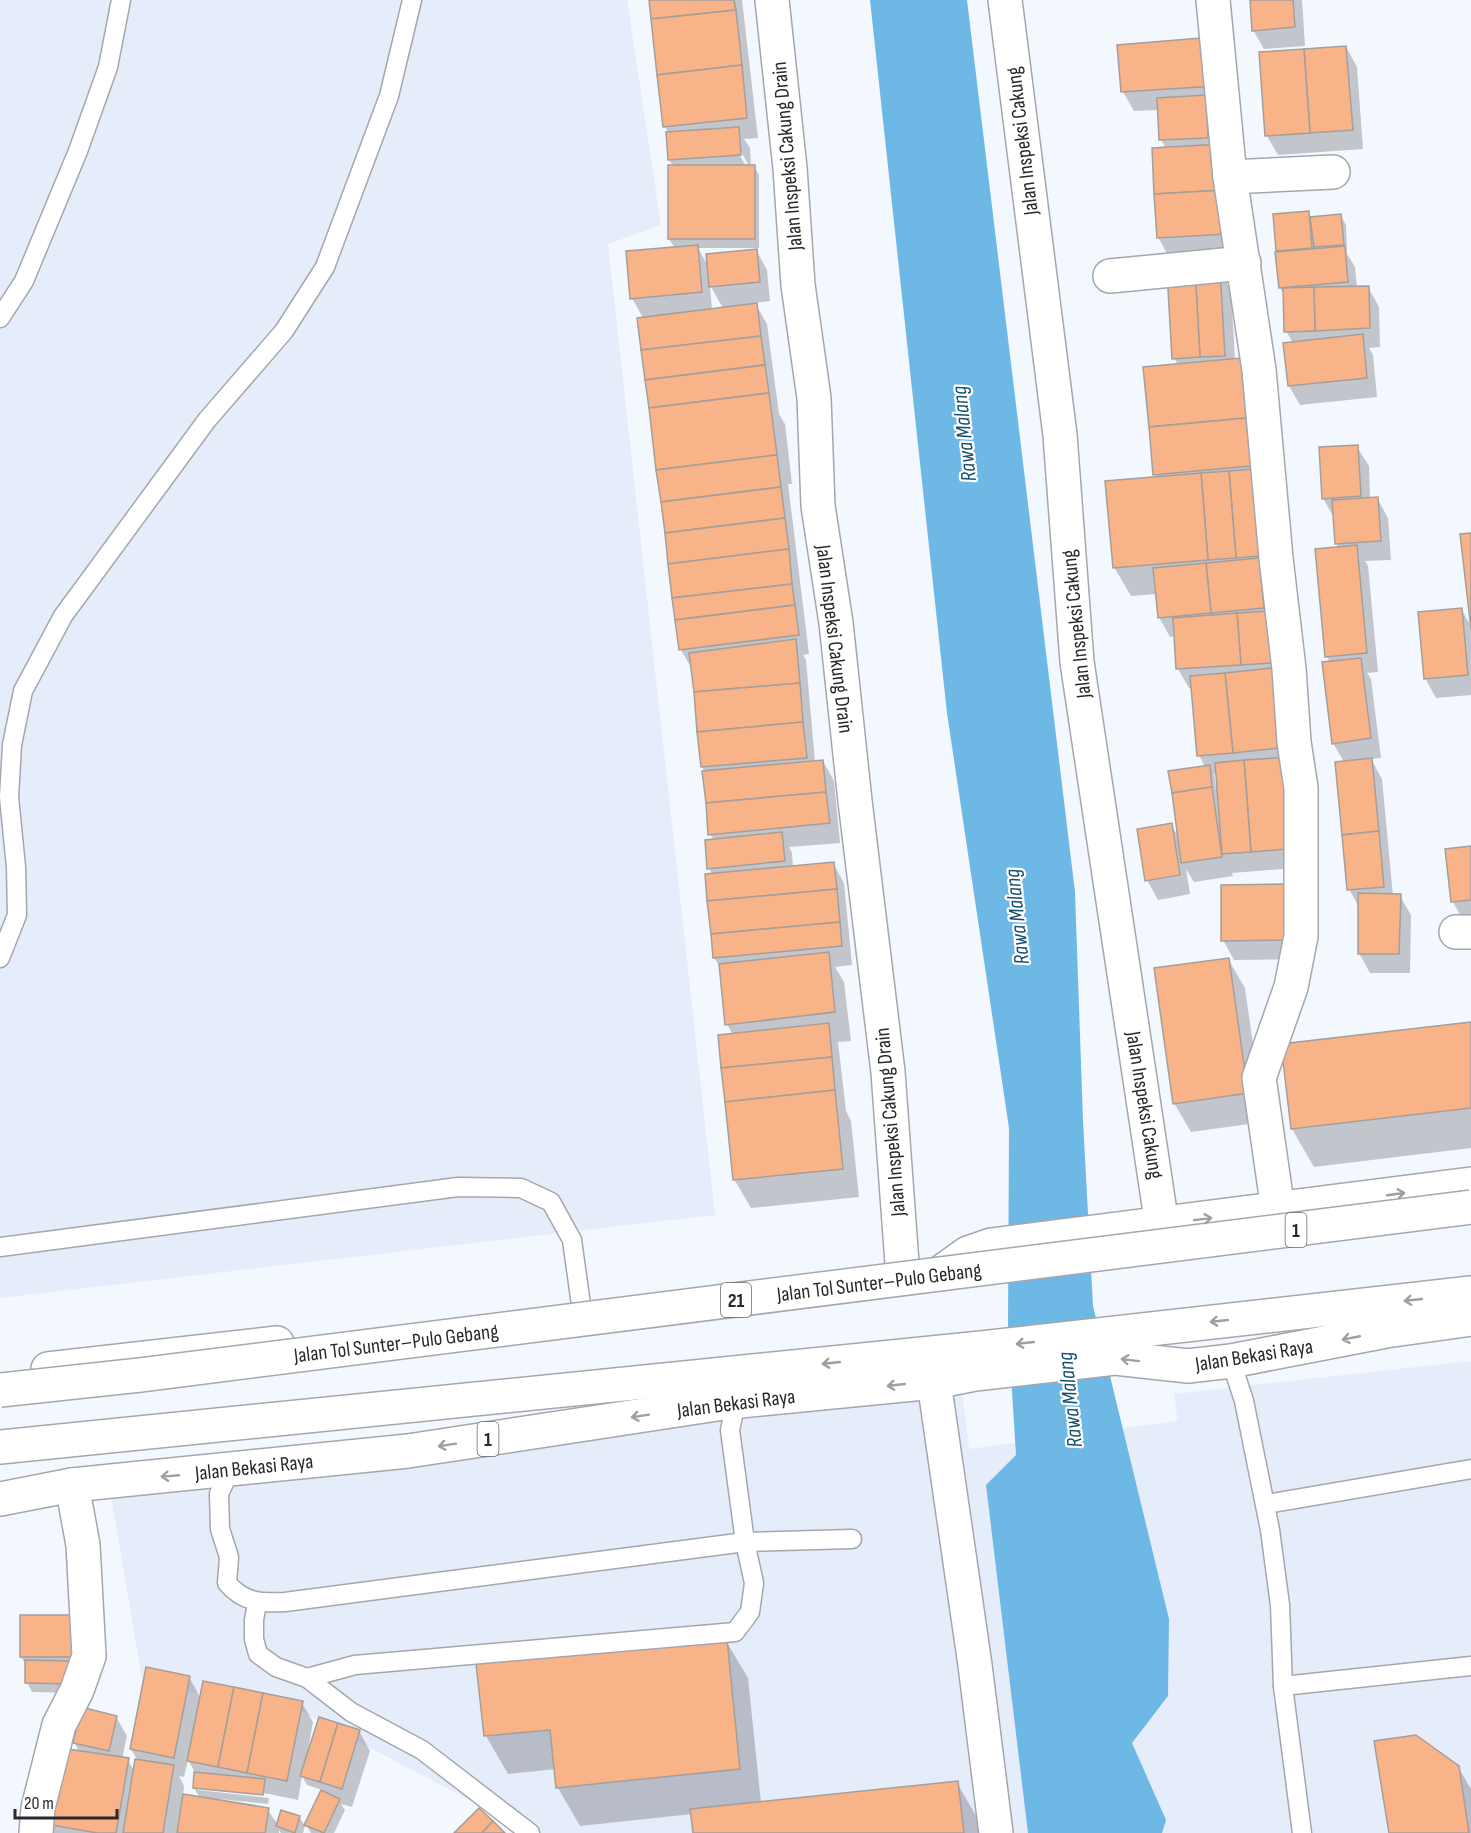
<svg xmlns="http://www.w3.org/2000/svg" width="1471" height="1833" viewBox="0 0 1471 1833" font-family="'Sofia Sans Condensed',sans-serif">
  <rect width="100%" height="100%" fill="#f3f7fe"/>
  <!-- built -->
  <g fill="#e5ecfa">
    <polygon points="0,0 627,0 661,225 608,244 715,1215 0,1298"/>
    <polygon points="1471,1361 1471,1833 523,1833 515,1824 289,1705 143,1685 109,1484 962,1392 969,1449 1178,1421 1174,1394"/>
  </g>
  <!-- water -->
  <polygon fill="#6eb8e6" points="870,0 967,0 1075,892 1083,1121 1093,1306 1169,1619 1168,1696 1132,1743 1166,1820 1162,1833 1028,1833 986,1485 1016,1455 1008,1327 1009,1128 947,713"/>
  <!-- shadow -->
  <g fill="#0003" fill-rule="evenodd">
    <path d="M650 0H742L758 138 744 139 750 148 751 166H754L759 175V248H698L708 266 756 250 767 270 770 301 755 303 767 324 779 414 785 424 792 484H788L809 654 803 655 806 660 815 762 823 761 834 781 840 843 789 847 792 853 793 867 833 863 844 883 852 965 835 967 844 982 851 1041 838 1042 846 1111 851 1121 859 1197 751 1208 734 1179 733 1035 727 1024 721 968 714 958 712 874 709 868 714 840 710 834 705 772 702 767 692 669 681 650 643 318 632 298 675 248 669 239V166H673L669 160V134L665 127ZM739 148 749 166H746L736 149ZM710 285 720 303 723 308 712 310Z"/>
    <polygon points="1251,0 1302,0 1305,46 1264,49 1253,30"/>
    <polygon points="1212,39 1238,253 1169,257 1158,237 1166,148 1161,140 1159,110 1134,111 1123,92 1119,46"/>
    <polygon points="1346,47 1357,67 1363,149 1278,155 1267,136 1261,53"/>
    <polygon points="1308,213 1311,218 1341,216 1346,225 1347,254 1355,267 1357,288 1368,287 1379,307 1380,347 1369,348 1373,355 1377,397 1300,405 1289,386 1284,344 1293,343 1286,331 1285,295 1280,288 1277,254 1279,254 1277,250"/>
    <path d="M1219 270 1231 290 1235 360 1240 359 1256 388 1308 867 1232 873 1233 876 1194 882 1186 869 1190 894 1158 900 1147 880 1171 825 1180 839 1205 767 1199 755 1192 688H1189L1178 669 1176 636 1170 637 1159 617 1157 594 1131 596 1114 567 1157 478 1155 474 1178 365 1174 358ZM1214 774H1217L1218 787 1216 788Z"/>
    <polygon points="1357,447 1369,466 1370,499 1377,498 1388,518 1391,560 1365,561 1368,566 1378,672 1367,673 1371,679 1381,758 1371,759 1382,779 1393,896 1400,896 1411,915 1410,973 1370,973 1359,953 1360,909 1349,889 1344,762 1333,743 1330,663 1327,656 1339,548 1336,543 1334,518 1323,498"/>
    <polygon points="1461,609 1471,626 1471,695 1436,698 1425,678"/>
    <polygon points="1471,848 1471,931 1469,931 1453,902 1446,851"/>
    <polygon points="1286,886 1298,959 1234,960 1223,940"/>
    <polygon points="1228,959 1245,988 1264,1122 1191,1132 1174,1103"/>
    <polygon points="1471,1024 1471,1148 1314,1167 1292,1129"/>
    <polygon points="85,1616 76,1693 32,1692 27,1682 27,1666 21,1657"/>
    <polygon points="726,1641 748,1678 761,1803 957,1783 979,1821 981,1833 694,1833 692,1814 580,1826 558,1788 556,1769 508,1774 486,1736 478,1665"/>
    <path d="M189 1677 201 1699 302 1703 313 1722 308 1751 359 1731 370 1751 352 1807 341 1804 345 1810 334 1833H311L306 1825 322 1790 307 1785 302 1776 298 1800 269 1794 198 1787V1790L269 1798 268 1804 219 1799 218 1802 268 1810 278 1825 299 1817 305 1826 303 1833H281L279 1830V1833H52L47 1824 80 1753 74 1742 116 1717 127 1736 122 1759 128 1760 134 1771 138 1761 131 1749ZM188 1760 196 1774 194 1788 201 1799 183 1796 184 1786 179 1776 184 1777Z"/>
    <polygon points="1458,1767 1471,1789 1471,1833 1391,1833"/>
  </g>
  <!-- building -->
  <g fill="#f8b388" stroke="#a59e9a" stroke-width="1.5">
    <polygon points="649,0 734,0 736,10 651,19"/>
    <polygon points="1250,0 1293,0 1295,27 1252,31"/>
    <polygon points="736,10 742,65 657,75 651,19"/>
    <polygon points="1213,37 1216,86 1121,92 1117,45"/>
    <polygon points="1346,46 1353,130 1310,133 1304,49"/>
    <polygon points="1304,49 1310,133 1265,136 1259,52"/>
    <polygon points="742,65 747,118 663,127 657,75"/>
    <polygon points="1206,95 1208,138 1159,140 1157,98"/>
    <polygon points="739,127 741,155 668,160 666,132"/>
    <polygon points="1222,144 1225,190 1154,194 1152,148"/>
    <rect x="668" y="165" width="87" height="74"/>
    <polygon points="1225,190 1228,234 1157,238 1154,194"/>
    <polygon points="1309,211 1312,248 1276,251 1273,214"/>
    <polygon points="1341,214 1344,245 1314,247 1310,217"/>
    <polygon points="698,245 702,292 630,299 626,251"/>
    <polygon points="1345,246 1348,282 1279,288 1275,252"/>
    <polygon points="757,249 760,282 709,287 706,254"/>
    <polygon points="1220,269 1225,356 1200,357 1195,270"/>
    <polygon points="1195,270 1200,357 1172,359 1167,272"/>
    <polygon points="1369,286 1370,328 1315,331 1314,287"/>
    <polygon points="1314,287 1315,331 1284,332 1283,288"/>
    <polygon points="757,303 761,336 641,350 637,318"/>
    <polygon points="1363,334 1367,378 1288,386 1283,343"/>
    <polygon points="761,336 765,365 645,380 641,350"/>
    <polygon points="1241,358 1246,418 1149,427 1143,367"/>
    <polygon points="765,365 769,393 649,408 645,380"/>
    <polygon points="769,393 777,455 656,470 649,408"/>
    <polygon points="1246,418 1251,466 1153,475 1149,427"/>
    <polygon points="1358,445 1361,496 1322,499 1319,447"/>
    <polygon points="777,455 781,487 661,502 656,470"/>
    <polygon points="1253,469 1260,556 1236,558 1229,471"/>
    <polygon points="1229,471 1236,558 1208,560 1201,473"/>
    <polygon points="1201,473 1208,560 1113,568 1105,481"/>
    <polygon points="781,487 785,518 665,533 661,502"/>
    <polygon points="1378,497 1381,541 1335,544 1332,500"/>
    <polygon points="785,518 789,549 668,564 665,533"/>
    <polygon points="1471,533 1471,629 1460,534"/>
    <polygon points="1357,545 1367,653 1325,657 1315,549"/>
    <polygon points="789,549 792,584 672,598 668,564"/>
    <polygon points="1259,558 1264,608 1211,613 1206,563"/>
    <polygon points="1206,563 1211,613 1158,618 1153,568"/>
    <polygon points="792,584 795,605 675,620 672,598"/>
    <polygon points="795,605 799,635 679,650 675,620"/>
    <polygon points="1462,608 1468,675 1424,679 1418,612"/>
    <polygon points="1268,611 1272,663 1241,665 1237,613"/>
    <polygon points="1237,613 1241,665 1176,669 1173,618"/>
    <polygon points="796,639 800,683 694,692 689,653"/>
    <polygon points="1361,658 1371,738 1332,744 1322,662"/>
    <polygon points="1272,668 1279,748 1233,753 1225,673"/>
    <polygon points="1225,673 1233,753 1197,756 1190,676"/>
    <polygon points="800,683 803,722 697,732 694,692"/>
    <polygon points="803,722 807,758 701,767 697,732"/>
    <polygon points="1291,757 1298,848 1251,852 1244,760"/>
    <polygon points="1372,758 1379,831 1342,835 1335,762"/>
    <polygon points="823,760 826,792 706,803 702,771"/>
    <polygon points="1244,760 1251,852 1222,854 1215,763"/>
    <polygon points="1210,765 1212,787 1172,793 1168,771"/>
    <polygon points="1212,787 1222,857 1181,863 1172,793"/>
    <polygon points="826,792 830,823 708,835 706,803"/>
    <polygon points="1172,823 1180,875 1145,881 1137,829"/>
    <polygon points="1379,831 1384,887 1347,890 1342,835"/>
    <polygon points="782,832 785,861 707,869 705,840"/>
    <polygon points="1471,846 1471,900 1451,902 1445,849"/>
    <polygon points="834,862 837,889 707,901 705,874"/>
    <polygon points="1287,884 1288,940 1221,941 1221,885"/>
    <polygon points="837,889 840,922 711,934 707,901"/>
    <polygon points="1358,893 1401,894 1399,954 1358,954"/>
    <polygon points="840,922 842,946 713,958 711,934"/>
    <polygon points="829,952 835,1012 725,1025 719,964"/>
    <polygon points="1229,958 1248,1093 1173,1104 1154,968"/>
    <polygon points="1471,1022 1471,1108 1291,1129 1281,1044"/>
    <polygon points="829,1023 832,1057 721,1068 718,1035"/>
    <polygon points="832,1057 835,1090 725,1102 721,1068"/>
    <polygon points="835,1090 843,1169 733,1180 725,1102"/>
    <rect x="20" y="1615" width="66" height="42"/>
    <polygon points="727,1639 740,1769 556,1788 550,1730 484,1736 476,1664"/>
    <polygon points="25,1660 72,1661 71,1684 25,1683"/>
    <polygon points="146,1667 190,1676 174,1758 130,1749"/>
    <polygon points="203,1681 234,1687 218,1767 187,1761"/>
    <polygon points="234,1687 263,1693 247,1773 218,1767"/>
    <polygon points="263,1693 303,1701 287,1781 247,1773"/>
    <polygon points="81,1707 117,1716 109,1751 73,1743"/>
    <polygon points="319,1717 338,1723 320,1782 300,1776"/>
    <polygon points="338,1723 360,1730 342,1789 320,1782"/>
    <polygon points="1416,1735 1459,1766 1469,1833 1389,1833 1374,1741"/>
    <polygon points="61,1748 129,1758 116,1833 97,1833 46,1824"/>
    <polygon points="135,1759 174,1765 163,1833 123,1833"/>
    <polygon points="194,1772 265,1779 263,1795 193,1788"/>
    <polygon points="958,1781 964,1833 693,1833 690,1809"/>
    <polygon points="321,1790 340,1799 324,1833 304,1825"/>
    <polygon points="183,1794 269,1808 265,1833 177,1833"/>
    <polygon points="479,1808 493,1821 482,1833 454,1833"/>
    <polygon points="281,1810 300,1816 295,1833 276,1826"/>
    <polygon points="493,1821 505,1833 482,1833"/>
  </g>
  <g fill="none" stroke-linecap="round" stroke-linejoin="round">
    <defs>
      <g id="service">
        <polyline points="0,318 24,281 78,151 108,67 121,0"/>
        <polyline points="0,958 17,915 16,867 9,797 12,745 23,691 63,616 207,420 284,331 325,267 389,96 412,0"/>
        <polyline points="0,1247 458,1187 521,1188 551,1202 572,1240 582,1312"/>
        <polyline points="1231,1361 1244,1401 1270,1530 1280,1605 1283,1686 1302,1833"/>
        <path d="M230 1470 219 1494 220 1529 229 1557 227 1583C244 1603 261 1603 285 1602L745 1542 852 1539"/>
        <polyline points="1266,1504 1471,1469"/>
        <polyline points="257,1603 254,1620 254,1639 258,1654 276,1667 307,1678 351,1712 422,1750 530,1833"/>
        <polyline points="307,1678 355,1665 735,1632 750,1612 754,1583 745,1542 730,1430 733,1416 730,1402"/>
        <polyline points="1283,1686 1471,1666"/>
      </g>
      <g id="minor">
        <polyline points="1005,0 1060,435 1077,662 1165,1245"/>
        <polyline points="1213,0 1230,177 1259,370 1276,558 1289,669 1294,742 1301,788 1301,936 1291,987 1259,1078 1278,1210"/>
        <polyline points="1230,177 1333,172"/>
        <polyline points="1110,276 1244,263"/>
        <polyline points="1456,932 1471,932"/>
        <polyline points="934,1382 975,1665 996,1833"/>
        <polyline points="36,1833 38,1808 59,1725 77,1690 89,1656 83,1545 72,1485"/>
      </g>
      <g id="tertiary">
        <polyline points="772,0 790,168 798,285 814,398 818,506 836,623 855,801 888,1072 903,1277"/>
        <polyline points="940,1273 968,1253 991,1245 1471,1184"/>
      </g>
      <g id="trunk">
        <polyline points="48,1369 277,1343"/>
        <polyline points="0,1499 72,1485 408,1451 730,1402 934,1382 975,1374 1115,1358 1188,1366 1231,1361 1386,1331 1471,1319"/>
      </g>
      <polyline id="motorway" points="0,1447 981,1348 1471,1293"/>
    </defs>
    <!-- service casing -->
    <use href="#service" stroke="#a4a7ad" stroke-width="21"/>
    <!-- minor casing -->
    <use href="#minor" stroke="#a4a7ad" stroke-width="36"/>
    <!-- tertiary casing -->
    <use href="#tertiary" stroke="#a4a7ad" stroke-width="36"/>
    <!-- trunk casing -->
    <use href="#trunk" stroke="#a4a7ad" stroke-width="36"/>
    <!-- motorway casing -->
    <use href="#motorway" stroke="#a4a7ad" stroke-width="36"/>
    <!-- service -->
    <use href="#service" stroke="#fff" stroke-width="18"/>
    <!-- minor -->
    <use href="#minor" stroke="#fff" stroke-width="33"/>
    <!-- tertiary -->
    <use href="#tertiary" stroke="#fff" stroke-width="33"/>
    <!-- trunk -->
    <use href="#trunk" stroke="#fff" stroke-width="33"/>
    <!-- motorway -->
    <use href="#motorway" stroke="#fff" stroke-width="33"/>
    <defs>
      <polyline id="motorway-bridge" points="0,1390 140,1375 1471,1207"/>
    </defs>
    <!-- motorway-bridge casing -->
    <use href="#motorway-bridge" stroke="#a4a7ad" stroke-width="36" stroke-linecap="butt"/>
    <!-- motorway-bridge -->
    <use href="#motorway-bridge" stroke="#fff" stroke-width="33"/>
  </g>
  <!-- one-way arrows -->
  <defs><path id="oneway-shaft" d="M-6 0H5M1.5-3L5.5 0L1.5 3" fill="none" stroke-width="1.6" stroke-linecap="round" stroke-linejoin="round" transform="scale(1.5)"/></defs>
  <g stroke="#9e9fa0">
    <use href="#oneway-shaft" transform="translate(1396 1194) rotate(-8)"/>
    <use href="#oneway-shaft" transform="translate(1203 1219) rotate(-7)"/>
    <use href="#oneway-shaft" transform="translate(1413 1300) rotate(174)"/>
    <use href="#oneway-shaft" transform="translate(1219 1321) rotate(174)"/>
    <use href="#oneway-shaft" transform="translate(1351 1338) rotate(169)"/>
    <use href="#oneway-shaft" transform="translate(1025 1343) rotate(174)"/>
    <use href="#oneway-shaft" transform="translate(1130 1360) rotate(-173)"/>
    <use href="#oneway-shaft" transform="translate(831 1363) rotate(174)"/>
    <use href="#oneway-shaft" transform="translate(896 1385) rotate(174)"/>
    <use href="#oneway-shaft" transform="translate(640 1416) rotate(171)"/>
    <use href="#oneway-shaft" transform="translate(447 1445) rotate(171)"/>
    <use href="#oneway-shaft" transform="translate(170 1476) rotate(175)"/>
  </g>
  <g text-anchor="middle" stroke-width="4.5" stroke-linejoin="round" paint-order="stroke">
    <!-- shield labels -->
    <g fill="#fff" stroke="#68696b" stroke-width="1.5">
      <rect x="1285.5" y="1213" width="21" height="34" rx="4.5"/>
      <rect x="721" y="1283" width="30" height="34" rx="4.5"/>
      <rect x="477.5" y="1422" width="21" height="34" rx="4.5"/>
    </g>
    <g font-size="20" font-weight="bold" fill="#28292c">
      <text x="1296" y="1237">1</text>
      <text x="736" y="1307">21</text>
      <text x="488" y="1446">1</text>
    </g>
    <!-- street labels -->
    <g font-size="21" fill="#28292c" stroke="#fff">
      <text transform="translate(1022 141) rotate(-97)" y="7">Jalan Inspeksi Cakung</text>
      <text transform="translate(787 156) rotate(-95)" y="7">Jalan Inspeksi Cakung Drain</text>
      <text transform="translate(1076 624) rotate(-96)" y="7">Jalan Inspeksi Cakung</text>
      <text transform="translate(835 639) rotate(83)" y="7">Jalan Inspeksi Cakung Drain</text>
      <text transform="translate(1145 1105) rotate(81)" y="7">Jalan Inspeksi Cakung</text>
      <text transform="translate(890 1122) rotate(-95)" y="7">Jalan Inspeksi Cakung Drain</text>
      <text transform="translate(879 1282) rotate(-7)" y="7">Jalan Tol Sunter–Pulo Gebang</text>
      <text transform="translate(396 1343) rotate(-7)" y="7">Jalan Tol Sunter–Pulo Gebang</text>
      <text transform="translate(1254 1355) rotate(-9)" y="7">Jalan Bekasi Raya</text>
      <text transform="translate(736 1403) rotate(-7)" y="7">Jalan Bekasi Raya</text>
      <text transform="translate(254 1467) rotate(-6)" y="7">Jalan Bekasi Raya</text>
    </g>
    <!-- water labels -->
    <g font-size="22" font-style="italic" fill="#134e6c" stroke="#fff">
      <text transform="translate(963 434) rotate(-96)" y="8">Rawa Malang</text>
      <text transform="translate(1016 917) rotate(-96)" y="8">Rawa Malang</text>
      <text transform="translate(1069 1400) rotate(-96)" y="8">Rawa Malang</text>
    </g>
  </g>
  <!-- scale -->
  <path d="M15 1809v9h102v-9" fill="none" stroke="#28292c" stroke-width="3"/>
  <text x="24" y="1809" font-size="18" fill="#28292c" stroke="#ffffff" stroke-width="4.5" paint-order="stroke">20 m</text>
</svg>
